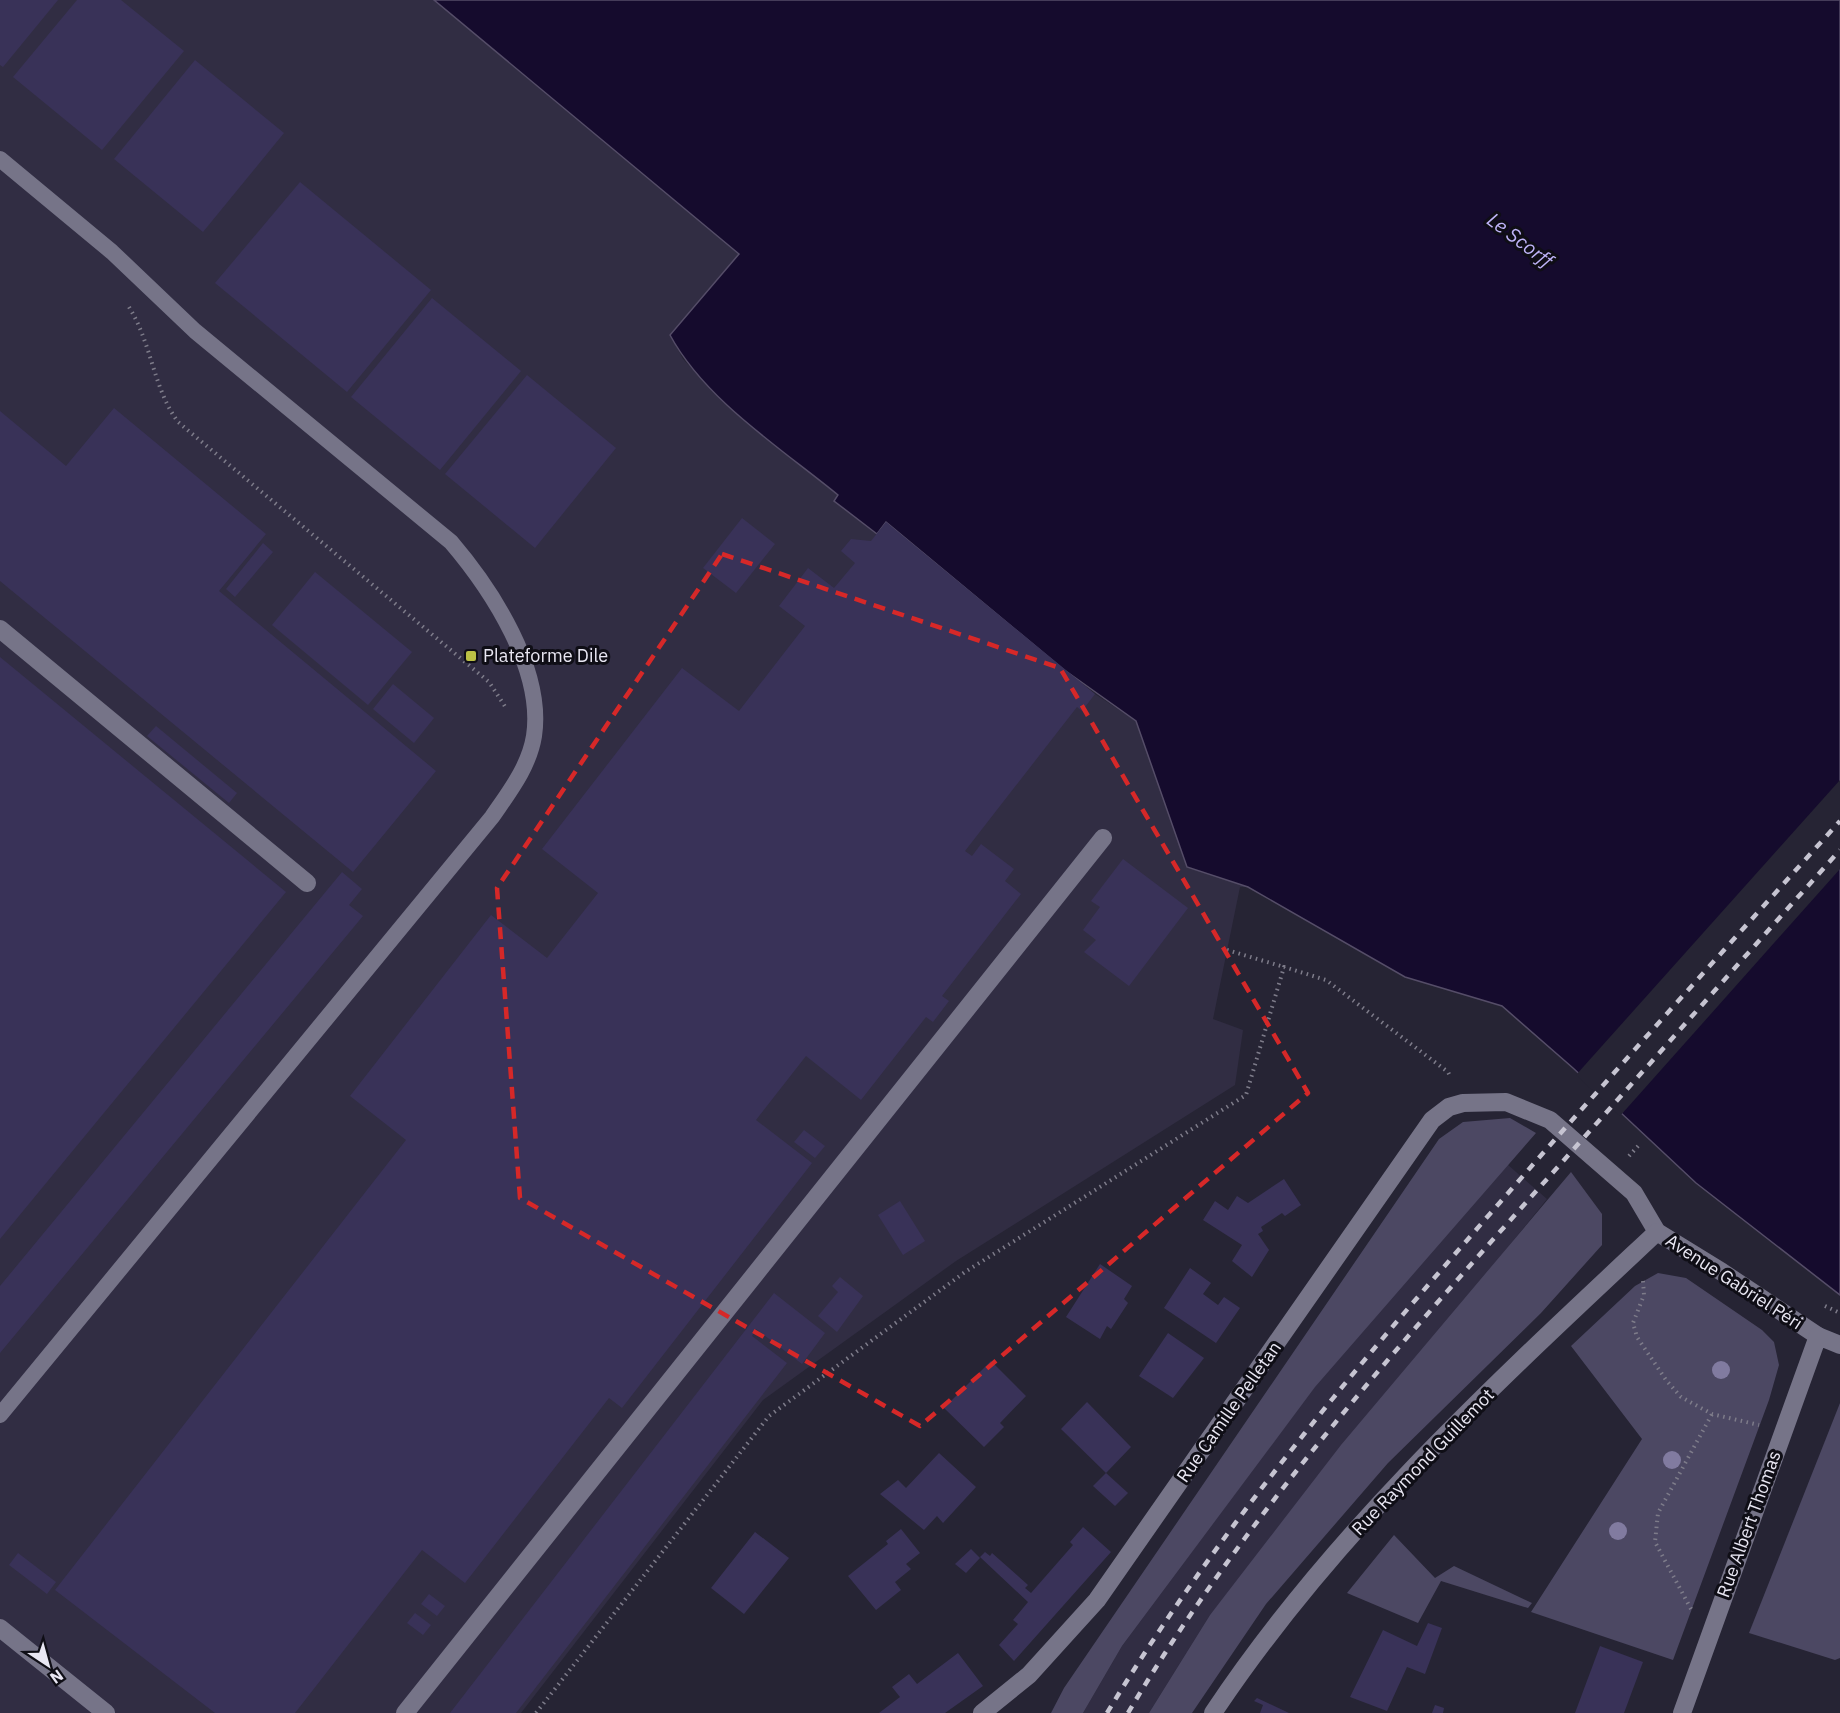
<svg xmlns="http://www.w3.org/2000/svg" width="1840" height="1713" viewBox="0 0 1840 1713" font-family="'IBM Plex Sans',sans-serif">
  <rect width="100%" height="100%" fill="#262434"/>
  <!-- built -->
  <g fill="#312d43">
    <polygon points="0,0 434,0 739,254 670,335 683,359 727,406 839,496 834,501 876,534 886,522 1095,694 1136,721 1187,867 1248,887 1240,887 1213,1019 1243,1030 1235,1085 956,1261 763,1400 521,1713 0,1713"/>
    <polygon points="1507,1164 1547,1199 1210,1615 1149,1713 1083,1713 1122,1646 1315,1386"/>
  </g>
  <!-- green -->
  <g fill="#4c4863">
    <polygon points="1510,1118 1536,1133 1315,1387 1122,1646 1083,1713 1051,1713 1064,1688 1439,1139 1463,1122"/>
    <polygon points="1571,1172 1602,1214 1602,1245 1541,1313 1388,1463 1266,1604 1192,1713 1149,1713 1210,1615 1341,1445"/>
    <polygon points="1658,1273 1686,1278 1762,1330 1774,1342 1779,1365 1769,1400 1673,1660 1531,1612 1642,1439 1571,1346 1635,1286"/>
    <polygon points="1840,1403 1840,1658 1835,1660 1749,1633"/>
    <polygon points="1394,1535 1435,1578 1454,1566 1532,1603 1528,1608 1441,1581 1418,1623 1347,1593"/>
  </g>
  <!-- water -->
  <path fill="#150b2d" stroke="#554d68" stroke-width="1.5" d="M434 0H1840V1295L1696 1183 1573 1068 1502 1006 1405 977 1248 887 1187 867 1136 721 1063 669 886 522 877 534 834 501 838 495C782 449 705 400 670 335L739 254Z"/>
  <!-- pier -->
  <polygon fill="#262434" points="1840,780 1840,869 1620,1116 1576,1075"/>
  <!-- building -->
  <g fill="#393258">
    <polygon points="0,0 58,0 3,67 0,65"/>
    <polygon points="77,0 121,0 184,51 102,150 13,77"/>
    <polygon points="195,60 284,133 203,232 114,159"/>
    <polygon points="300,182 431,290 347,392 215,283"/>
    <polygon points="432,298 521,371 440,470 351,397"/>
    <polygon points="527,375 616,448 535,548 445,474"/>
    <polygon points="114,408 266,534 219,591 436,771 353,872 0,581 0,411 66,466"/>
    <polygon points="742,518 775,544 736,593 703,568"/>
    <polygon points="886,522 1095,694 1082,711 1077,707 965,851 972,856 981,844 1014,869 1005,881 1021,894 942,996 949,1001 933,1022 926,1017 861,1100 806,1056 756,1120 812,1163 622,1408 609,1398 465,1583 422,1550 295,1713 215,1713 55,1590 406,1140 350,1096 491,915 547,958 598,893 542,849 682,668 739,711 805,626 779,606 808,568 834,588 855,563 841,551 851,539 871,541"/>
    <polygon points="263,543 273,552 235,597 226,589"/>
    <polygon points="315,572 412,652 368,705 272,625"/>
    <polygon points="0,657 286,892 0,1239"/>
    <polygon points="393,684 434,718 414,743 373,709"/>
    <polygon points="156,726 237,793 229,803 147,736"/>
    <polygon points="1123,859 1188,908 1129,986 1084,952 1096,940 1083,930 1100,907 1091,901"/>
    <polygon points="342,872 362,889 349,905 363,916 0,1353 0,1286"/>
    <polygon points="804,1130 825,1146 815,1158 794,1142"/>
    <polygon points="1284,1179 1301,1205 1285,1216 1282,1213 1261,1227 1263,1231 1258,1234 1269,1250 1252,1277 1232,1261 1242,1245 1203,1220 1215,1201 1228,1210 1237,1196 1248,1203"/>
    <polygon points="900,1201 925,1241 903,1255 878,1215"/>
    <polygon points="1100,1264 1132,1286 1124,1299 1128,1303 1111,1329 1107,1326 1100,1339 1066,1317"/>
    <polygon points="1190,1268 1211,1283 1203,1294 1218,1305 1224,1297 1240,1308 1216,1343 1164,1308"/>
    <polygon points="840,1277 863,1296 837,1332 818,1316 838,1292 832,1286"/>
    <polygon points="774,1293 825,1333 802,1364 756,1329 752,1336 787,1363 516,1713 450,1713"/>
    <polygon points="1168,1333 1204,1358 1173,1398 1139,1376"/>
    <polygon points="991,1361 1026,1396 1000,1423 1004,1427 984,1447 944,1408"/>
    <polygon points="1087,1402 1131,1447 1106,1473 1061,1429"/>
    <polygon points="939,1453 976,1487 943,1523 937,1516 924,1530 880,1494 898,1480 906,1488"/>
    <polygon points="1106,1473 1128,1493 1115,1506 1093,1486"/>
    <polygon points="1083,1527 1111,1552 1014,1661 999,1645 1018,1624 1013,1620 1028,1602 980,1557 985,1552 990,1556 992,1553 1028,1585 1025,1588 1031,1593 1073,1545 1070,1542"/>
    <polygon points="901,1529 920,1553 906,1564 911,1569 895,1582 901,1590 876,1610 848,1576 888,1544 886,1541"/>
    <polygon points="755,1532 789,1558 744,1614 711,1588"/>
    <polygon points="971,1549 980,1558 966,1573 955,1564"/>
    <polygon points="18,1553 56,1582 47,1594 9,1565"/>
    <polygon points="429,1594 445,1606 437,1616 421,1604"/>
    <polygon points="415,1613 431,1625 423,1635 407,1623"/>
    <polygon points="1428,1623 1442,1628 1425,1674 1407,1667 1387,1711 1350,1697 1383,1630 1417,1646"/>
    <polygon points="1600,1646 1643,1662 1624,1713 1575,1713"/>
    <polygon points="958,1653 983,1686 945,1713 879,1713 900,1697 892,1687 909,1674 917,1684"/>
    <polygon points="1257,1698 1289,1713 1260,1713 1263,1705 1254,1701"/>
    <polygon points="1435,1705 1444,1708 1443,1713 1432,1713"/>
  </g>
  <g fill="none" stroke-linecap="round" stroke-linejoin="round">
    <!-- path -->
    <g stroke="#7e7c8a" stroke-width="4" stroke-dasharray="1.5 4.5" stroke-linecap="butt">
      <path d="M129 307C152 344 153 388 178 422L489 682 506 708"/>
      <polyline points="1227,950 1284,967"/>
      <polyline points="1629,1156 1639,1145"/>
      <polyline points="1643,1281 1644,1295 1633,1323 1637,1337 1666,1380 1681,1397 1712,1414 1759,1425"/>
      <polyline points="1825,1306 1840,1313"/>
      <polyline points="1691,1609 1655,1542 1658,1513 1712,1414"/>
      <polyline points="536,1713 769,1416 965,1272 1246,1095 1284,967 1326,980 1448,1072 1451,1078"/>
    </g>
    <!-- service -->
    <path stroke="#767488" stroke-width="16" d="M0 159 112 252 195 331 451 542C492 590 544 670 534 736 529 767 509 792 492 817L0 1415"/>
    <!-- minor -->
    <g stroke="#767488" stroke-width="18">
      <polyline points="0,629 307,883"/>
      <polyline points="0,1628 106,1713"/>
      <polyline points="405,1713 1103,838"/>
      <polyline points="982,1713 1029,1675 1097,1600 1432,1120 1449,1107 1463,1103 1506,1102 1550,1120 1634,1193 1657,1232 1722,1272 1818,1336"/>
      <path d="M1213 1713C1334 1531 1498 1381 1657 1232"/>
    </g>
    <!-- tertiary -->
    <polyline stroke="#767488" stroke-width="18" points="1682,1713 1818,1336 1840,1345"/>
    <!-- rail -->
    <g stroke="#c6c4d1" stroke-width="4.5" stroke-dasharray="8 8" stroke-linecap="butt">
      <path d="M1107 1713C1211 1541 1338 1388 1469 1238 1591 1097 1716 959 1840 821"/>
      <path d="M1128 1713C1235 1532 1375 1372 1514 1216 1623 1094 1731 972 1840 850"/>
    </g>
  </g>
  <!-- trees -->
  <g fill="#817ba0">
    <circle cx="1721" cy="1370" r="9"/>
    <circle cx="1672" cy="1460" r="9"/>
    <circle cx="1618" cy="1531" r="9"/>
  </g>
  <!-- marked area -->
  <path fill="none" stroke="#d62828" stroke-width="4.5" stroke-dasharray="12 8" stroke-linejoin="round" d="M722 554 1060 668 1308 1093 920 1426 520 1198 497 888Z"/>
  <!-- markers -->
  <rect fill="#bbc045" stroke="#0f0e16" stroke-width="2" x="465" y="650" width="12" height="12" rx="3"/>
  <g text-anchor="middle" stroke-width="6" stroke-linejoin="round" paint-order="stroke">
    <!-- poi labels -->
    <g font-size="18" fill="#e9e7f3" stroke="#0f0e16" text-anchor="start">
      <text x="483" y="662">Plateforme Dile</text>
    </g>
    <!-- street labels -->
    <g font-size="18" fill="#e9e7f3" stroke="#0f0e16">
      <text transform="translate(1734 1282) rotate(33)" y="6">Avenue Gabriel Péri</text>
      <text transform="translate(1229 1412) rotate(-55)" y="6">Rue Camille Pelletan</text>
      <text transform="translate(1423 1462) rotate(-46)" y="6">Rue Raymond Guillemot</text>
      <text transform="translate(1749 1524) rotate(-70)" y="6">Rue Albert Thomas</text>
    </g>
    <!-- water labels -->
    <g font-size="20" font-style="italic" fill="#bfb4f8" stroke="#0f0e16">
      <text transform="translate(1520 240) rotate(37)" y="7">Le Scorff</text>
    </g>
  </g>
  <!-- north arrow -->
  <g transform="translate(48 1665) rotate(144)" stroke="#0f0e16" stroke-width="4.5" paint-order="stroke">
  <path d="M0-4.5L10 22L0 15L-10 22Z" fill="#e9e7f3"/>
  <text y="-9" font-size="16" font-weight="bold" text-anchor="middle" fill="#e9e7f3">N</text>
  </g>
</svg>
